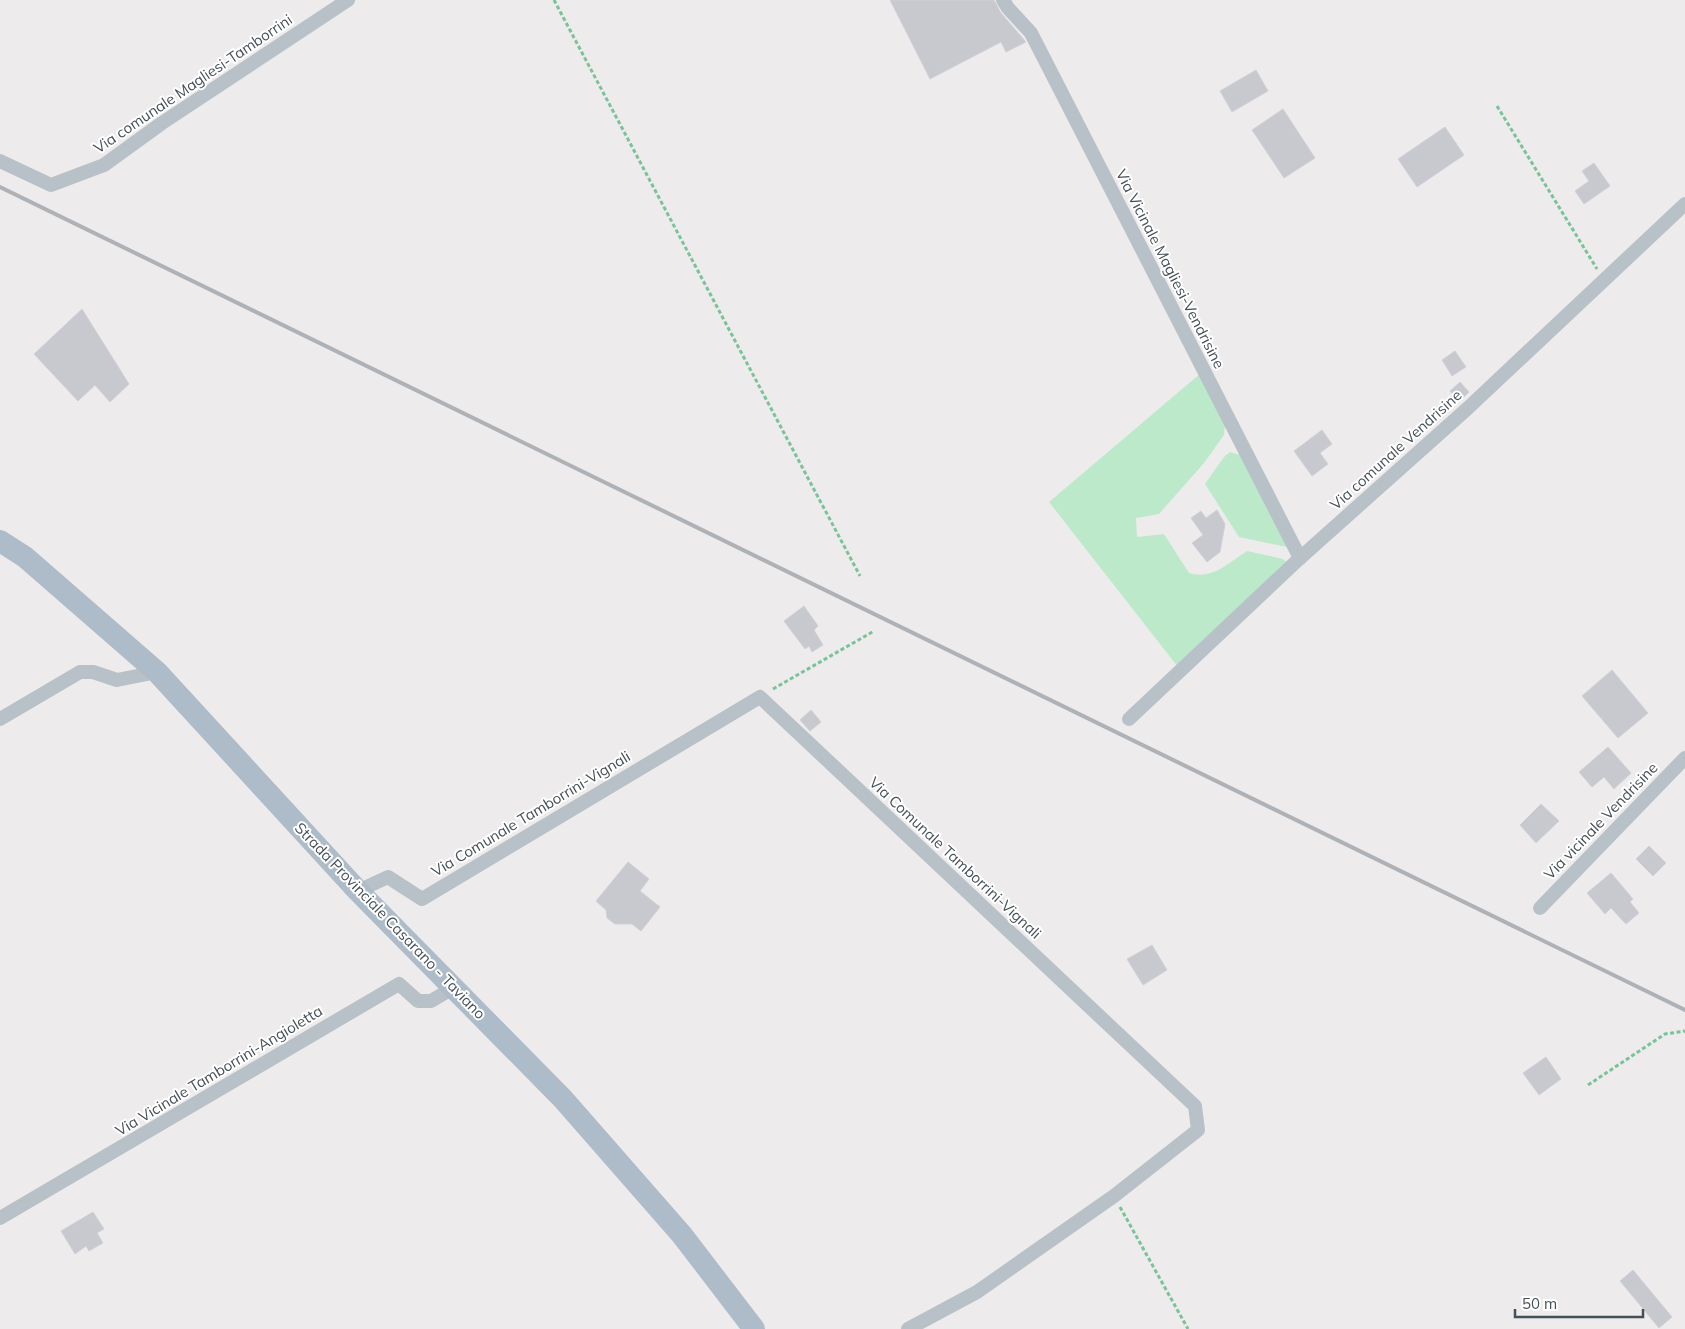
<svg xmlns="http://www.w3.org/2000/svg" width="1685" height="1329" viewBox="0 0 1685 1329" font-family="Mulish,sans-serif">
  <rect width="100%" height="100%" fill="#eeebec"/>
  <!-- green -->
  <g fill="#bde9cb">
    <path d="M1201 373 1225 424 1224 435 1204 463 1159 514 1136 518 1137 537 1164 534 1189 573C1213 580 1228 563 1247 551L1283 559 1289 564 1178 667 1049 502Z"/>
    <polygon points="1230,452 1240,455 1280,526 1287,547 1239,537 1205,484 1224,457"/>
  </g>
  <!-- building -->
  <g fill="#c7c9ce" stroke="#d0d2d7">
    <polygon points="890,0 994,0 1001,13 1026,42 1006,52 1001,42 930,79"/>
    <polygon points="1256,70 1268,91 1232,112 1220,91"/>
    <polygon points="1283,109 1315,158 1284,178 1252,130"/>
    <polygon points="1445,127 1464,155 1417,187 1398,159"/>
    <polygon points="1594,163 1610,186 1584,204 1575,191 1589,181 1582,171"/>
    <polygon points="82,309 129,384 110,402 95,385 78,401 34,354"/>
    <polygon points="1455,351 1466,367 1452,376 1442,360"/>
    <polygon points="1460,382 1469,392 1459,402 1450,391"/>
    <polygon points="1322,430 1332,444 1320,453 1328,464 1312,476 1294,451"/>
    <polygon points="1217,510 1225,524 1220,552 1207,562 1192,543 1203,535 1191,518 1201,511 1206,518"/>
    <polygon points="804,606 818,626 814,630 823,645 812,652 809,646 805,649 784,621"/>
    <polygon points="1612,670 1648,713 1618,738 1582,696"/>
    <polygon points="811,710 821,722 810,731 800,720"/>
    <polygon points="1608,747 1631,773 1614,789 1604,777 1592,787 1579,772"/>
    <polygon points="1541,804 1559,821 1536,843 1520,825"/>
    <polygon points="1649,846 1666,863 1653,876 1636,859"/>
    <polygon points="628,862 649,879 640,891 660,907 641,931 632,924 615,924 607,918 606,910 596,901"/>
    <polygon points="1611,873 1633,899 1630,902 1639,913 1626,924 1611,908 1605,914 1587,893"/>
    <polygon points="1152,945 1167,970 1143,985 1127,959"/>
    <polygon points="1546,1057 1561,1079 1539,1095 1523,1073"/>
    <polygon points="93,1212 104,1229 97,1233 103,1243 89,1251 86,1246 75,1254 61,1231"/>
    <polygon points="1633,1270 1672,1317 1659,1328 1620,1281"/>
  </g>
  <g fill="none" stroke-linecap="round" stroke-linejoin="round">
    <!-- path -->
    <g stroke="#79c39a" stroke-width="3" stroke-dasharray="4 2.5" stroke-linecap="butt">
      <polyline points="554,0 860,576"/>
      <polyline points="1497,106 1597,269"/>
      <polyline points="773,689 874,631"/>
      <polyline points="1588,1085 1665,1034 1685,1031"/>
      <polyline points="1120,1207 1188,1329"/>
    </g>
    <!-- minor -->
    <g stroke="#b8c1c7" stroke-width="14">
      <polyline points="1003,0 1008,8 1031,33 1300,558"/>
      <polyline points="0,161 51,185 104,165 162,123 348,0"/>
      <polyline points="0,719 80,672 93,672 117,680 157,672"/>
      <polyline points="1129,719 1300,558 1468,408 1685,204"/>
      <polyline points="358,891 388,877 422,899 760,697 1195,1106 1198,1130 1114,1196 977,1292 908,1329"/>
      <polyline points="1540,908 1685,758"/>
      <polyline points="0,1218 399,984 418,1001 431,1001 453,988"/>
    </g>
    <!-- primary -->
    <polyline stroke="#adbcc8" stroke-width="22" points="0,541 25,557 157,672 358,891 563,1099 682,1235 754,1329"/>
    <!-- rail -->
    <polyline stroke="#aeb1b5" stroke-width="4" points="0,187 1685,1010"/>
  </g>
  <g text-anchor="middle" stroke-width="4" stroke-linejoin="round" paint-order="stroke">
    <!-- street labels -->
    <g font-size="15" fill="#465057" stroke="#fff">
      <text transform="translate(193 84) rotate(-34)" y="5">Via comunale Magliesi-Tamborrini</text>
      <text transform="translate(1170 269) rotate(63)" y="5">Via Vicinale Magliesi-Vendrisine</text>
      <text transform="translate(1396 450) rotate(-42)" y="5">Via comunale Vendrisine</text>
      <text transform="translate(531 814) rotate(-31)" y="5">Via Comunale Tamborrini-Vignali</text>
      <text transform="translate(1601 821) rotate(-46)" y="5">Via vicinale Vendrisine</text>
      <text transform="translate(955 858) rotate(43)" y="5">Via Comunale Tamborrini-Vignali</text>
      <text transform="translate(390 921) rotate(46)" y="5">Strada Provinciale Casarano - Taviano</text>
      <text transform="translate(219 1071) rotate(-31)" y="5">Via Vicinale Tamborrini-Angioletta</text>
    </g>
  </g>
  <!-- scale -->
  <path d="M1515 1309v8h128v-8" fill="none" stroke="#465057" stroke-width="2.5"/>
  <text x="1522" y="1309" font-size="15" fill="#465057" stroke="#ffffff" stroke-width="4" paint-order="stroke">50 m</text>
</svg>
